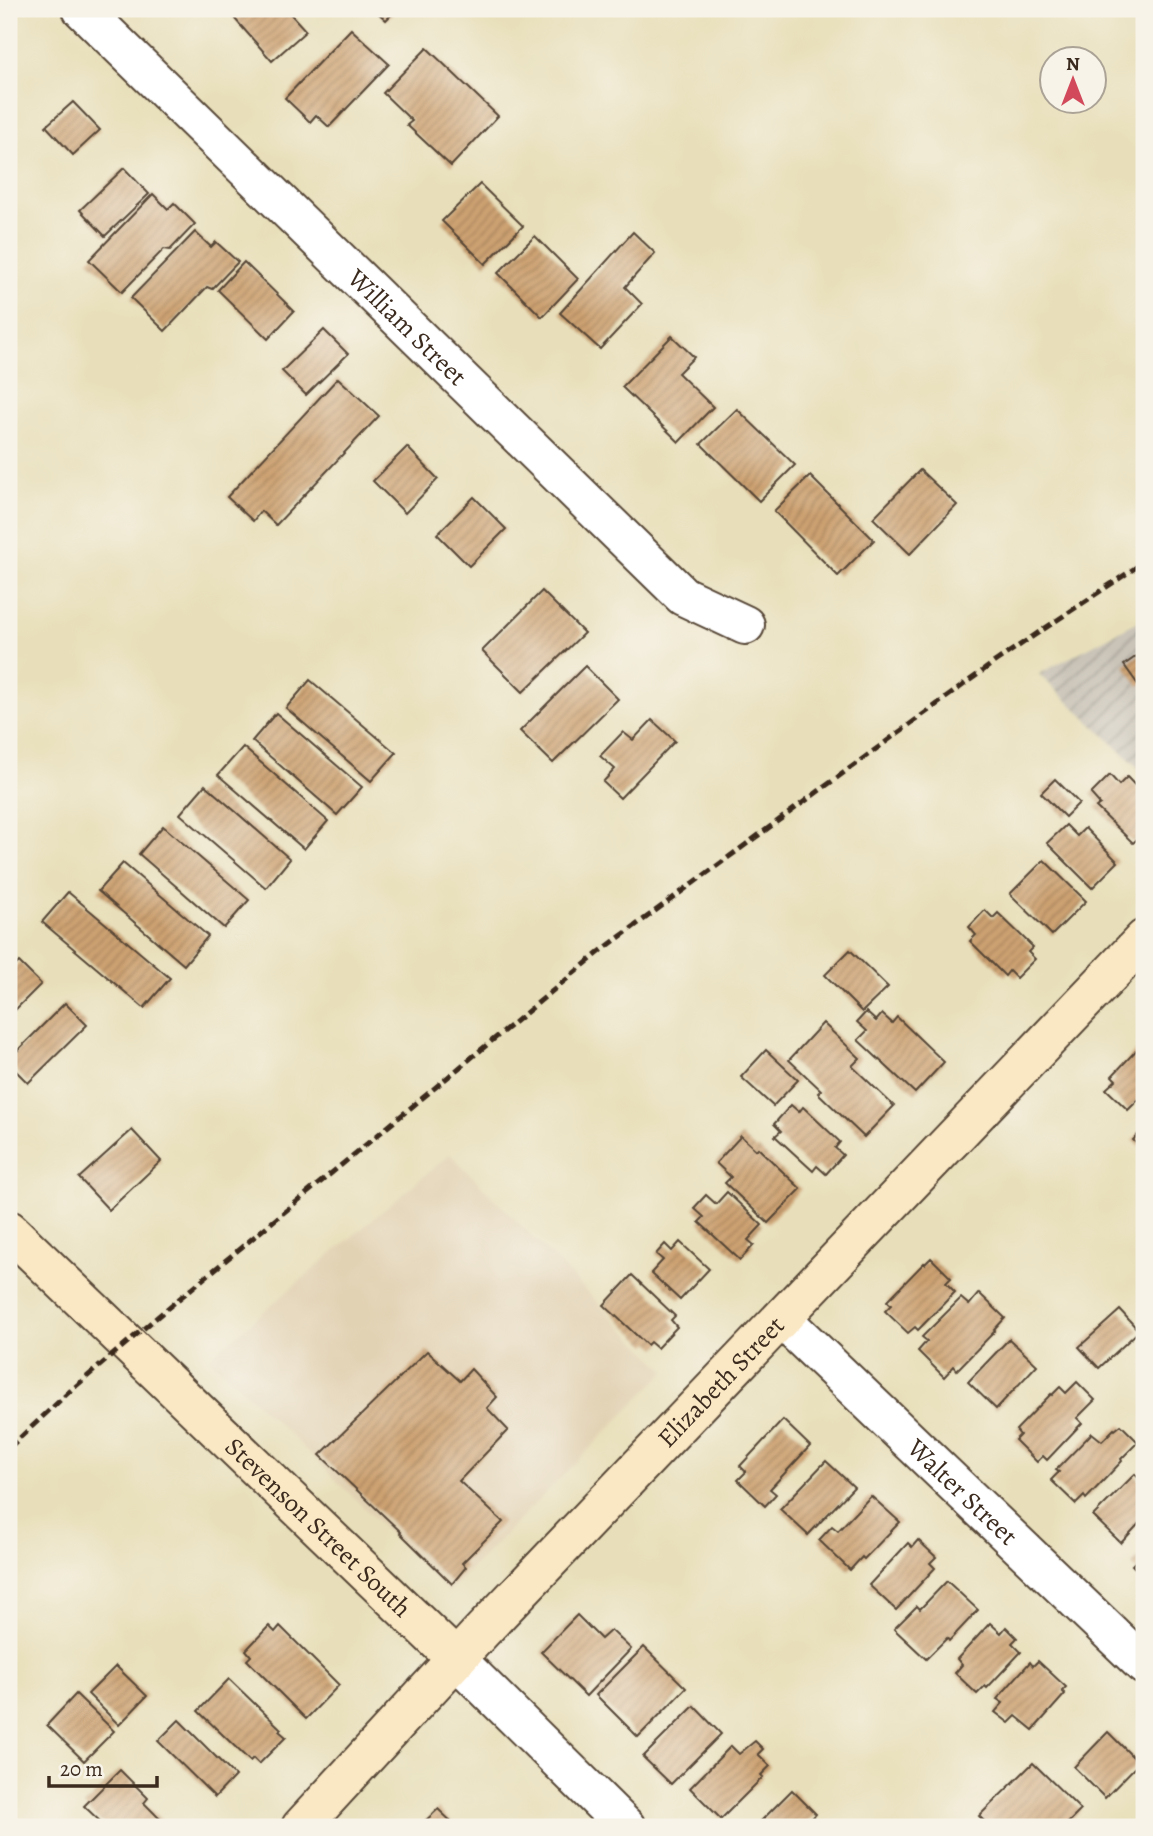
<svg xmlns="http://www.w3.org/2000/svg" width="1153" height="1836" viewBox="0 0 1153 1836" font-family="Alegreya,serif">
  <defs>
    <pattern id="industrial-furrows" width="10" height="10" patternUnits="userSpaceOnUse" patternTransform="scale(1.75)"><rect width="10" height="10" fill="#c9c3b8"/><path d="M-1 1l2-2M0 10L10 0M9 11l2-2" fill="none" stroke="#a49f95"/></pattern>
    <pattern id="building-hatch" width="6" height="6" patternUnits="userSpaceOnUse" patternTransform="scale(1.75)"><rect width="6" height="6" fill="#cda272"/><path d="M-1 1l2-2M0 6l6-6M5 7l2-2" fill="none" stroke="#a8845d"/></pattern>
  </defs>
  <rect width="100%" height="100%" fill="#f7f3e8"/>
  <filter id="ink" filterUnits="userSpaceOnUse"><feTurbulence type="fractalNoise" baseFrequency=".0143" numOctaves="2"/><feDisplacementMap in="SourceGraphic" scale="14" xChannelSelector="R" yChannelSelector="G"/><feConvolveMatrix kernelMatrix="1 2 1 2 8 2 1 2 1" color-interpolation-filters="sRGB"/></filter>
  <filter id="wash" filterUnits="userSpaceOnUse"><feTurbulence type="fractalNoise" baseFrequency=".00686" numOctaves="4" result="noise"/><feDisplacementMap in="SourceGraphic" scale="28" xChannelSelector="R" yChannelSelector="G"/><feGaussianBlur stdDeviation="1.57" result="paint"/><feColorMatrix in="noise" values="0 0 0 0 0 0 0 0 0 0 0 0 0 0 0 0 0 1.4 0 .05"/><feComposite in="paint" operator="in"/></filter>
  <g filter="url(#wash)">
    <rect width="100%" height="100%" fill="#e8dfba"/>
    <!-- built -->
    <polygon fill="#e2d2b4" points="450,1154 666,1371 448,1592 304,1448 209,1358"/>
    <!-- industrial -->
    <polygon fill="url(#industrial-furrows)" points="1144,618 1144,773 1039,674"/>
    <g id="blocks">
      <!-- building -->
      <g fill="url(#building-hatch)">
        <polygon points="247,9 286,9 306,31 272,61 235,19"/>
        <polygon points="374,9 397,9 386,20"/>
        <polygon points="351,29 389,64 329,127 316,115 310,122 285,98"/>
        <polygon points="427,48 498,116 451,166 407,125 412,121 383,93"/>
        <polygon points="73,102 100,130 73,155 46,126"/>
        <polygon points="124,168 149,194 105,236 80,210"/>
        <polygon points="480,184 523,226 485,264 442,221"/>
        <polygon points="153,194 168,209 174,203 195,224 170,250 164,249 122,292 89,260"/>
        <polygon points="195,232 211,247 216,242 238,262 212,289 207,287 165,331 131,298"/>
        <polygon points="633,232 655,253 625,287 642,304 600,349 560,313"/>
        <polygon points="535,236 578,279 542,317 498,273"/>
        <polygon points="244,262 294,311 268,339 218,290"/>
        <polygon points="324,330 348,354 306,395 282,371"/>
        <polygon points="672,336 694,357 678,373 713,407 679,442 622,387"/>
        <polygon points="338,378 379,416 276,525 261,511 253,521 227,497"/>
        <polygon points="737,409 795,465 759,501 701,444"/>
        <polygon points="407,447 438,479 405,513 373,481"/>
        <polygon points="920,470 957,505 910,554 873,518"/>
        <polygon points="810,476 874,540 838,576 774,511"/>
        <polygon points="474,497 506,529 469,566 437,534"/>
        <polygon points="542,591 584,633 523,692 482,651"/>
        <polygon points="1144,651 1144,683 1139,686 1124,665"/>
        <polygon points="585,666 618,699 553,763 520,731"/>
        <polygon points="310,680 396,753 371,781 286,708"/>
        <polygon points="276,713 362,787 337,815 252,741"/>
        <polygon points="652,720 675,741 620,798 603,782 615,769 600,756 623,732 633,740"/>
        <polygon points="243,747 328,821 304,849 218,775"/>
        <polygon points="1110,775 1119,785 1127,777 1144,795 1144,833 1133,843 1096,807 1100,804 1091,794"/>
        <polygon points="1055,779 1079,803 1065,817 1041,793"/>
        <polygon points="205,785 290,859 266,888 180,814"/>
        <polygon points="1066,825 1077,836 1085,828 1118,862 1092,888 1047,843"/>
        <polygon points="163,826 249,900 224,928 139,854"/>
        <polygon points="1044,860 1086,901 1052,935 1010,894"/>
        <polygon points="123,863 208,936 184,965 98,891"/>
        <polygon points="68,892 170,978 144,1008 42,922"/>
        <polygon points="985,910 993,918 998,913 1033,947 1028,952 1035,959 1016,978 1009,971 1005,976 970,941 976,935 969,927"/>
        <polygon points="850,950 888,987 862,1012 825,975"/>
        <polygon points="19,962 41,984 9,1016 9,972"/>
        <polygon points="65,1003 87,1025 28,1083 9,1064 9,1059"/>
        <polygon points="866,1012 876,1021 882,1014 892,1023 897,1017 944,1062 915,1093 858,1040 867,1031 857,1022"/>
        <polygon points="823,1023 860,1058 852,1066 894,1106 864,1137 818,1093 821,1090 789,1060"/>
        <polygon points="1144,1042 1144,1101 1141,1104 1138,1100 1128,1110 1106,1089 1116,1080 1112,1076"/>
        <polygon points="766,1050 798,1080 773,1106 741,1077"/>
        <polygon points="791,1105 799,1112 803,1107 840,1142 835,1148 843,1155 826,1174 817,1166 813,1171 775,1136 781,1131 774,1124"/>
        <polygon points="1144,1128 1144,1151 1133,1140"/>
        <polygon points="132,1130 161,1161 109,1210 79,1178"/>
        <polygon points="741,1136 756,1150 758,1148 801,1189 768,1223 725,1183 731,1177 716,1163"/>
        <polygon points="727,1192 762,1225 748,1240 754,1245 740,1260 699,1222 704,1217 694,1208 706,1195 716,1204"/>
        <polygon points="680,1242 709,1269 680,1300 651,1273 663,1260 656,1254 665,1244 672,1251"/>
        <polygon points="931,1258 951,1278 946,1283 955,1292 918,1330 915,1327 908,1333 885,1311 891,1305 887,1301 924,1263 925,1264"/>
        <polygon points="632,1275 675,1316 671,1320 677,1327 657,1348 650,1342 647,1345 604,1305"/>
        <polygon points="979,1293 1005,1318 994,1330 995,1331 957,1370 954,1366 944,1377 918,1351 927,1341 922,1337 961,1298 969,1305"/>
        <polygon points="1120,1310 1139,1331 1099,1368 1079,1347"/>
        <polygon points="1009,1339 1037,1365 996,1409 968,1382"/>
        <polygon points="427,1351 460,1381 471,1369 497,1397 487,1408 508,1430 459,1481 503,1522 462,1563 466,1567 452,1584 400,1533 401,1532 320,1455"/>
        <polygon points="1077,1382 1095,1400 1077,1418 1082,1423 1047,1460 1043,1456 1037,1462 1015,1440 1020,1435 1016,1430 1051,1394 1052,1395 1060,1387 1066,1393"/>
        <polygon points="783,1420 810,1446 770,1489 776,1494 765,1506 738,1480 746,1472 740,1466"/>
        <polygon points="1121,1425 1138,1442 1121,1459 1122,1461 1086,1499 1084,1496 1076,1504 1051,1480 1059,1472 1056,1470 1092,1433 1102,1441 1114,1429 1115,1430"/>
        <polygon points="826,1461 854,1487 808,1535 780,1509"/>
        <polygon points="1135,1474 1141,1481 1144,1477 1144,1518 1121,1543 1093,1516"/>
        <polygon points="871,1496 900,1522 864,1559 862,1557 850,1570 819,1540 832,1526 838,1531"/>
        <polygon points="918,1540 936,1557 930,1563 935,1568 896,1610 869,1585 908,1543 912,1547"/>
        <polygon points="1144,1544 1144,1577 1132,1565 1142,1555 1138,1551"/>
        <polygon points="947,1581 978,1610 949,1641 947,1638 926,1659 894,1629 917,1606 920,1609"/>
        <polygon points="577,1615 601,1639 611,1630 631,1649 586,1696 541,1652"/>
        <polygon points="990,1623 1001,1633 1006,1627 1017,1638 1012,1643 1021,1652 987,1688 985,1686 977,1694 955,1673 962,1665 957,1659"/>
        <polygon points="269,1626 275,1632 280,1626 339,1685 306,1719 247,1660 251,1656 246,1650"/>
        <polygon points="644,1647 686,1688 638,1737 596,1695"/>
        <polygon points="1038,1661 1066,1687 1062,1691 1065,1694 1033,1730 1016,1716 1009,1723 995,1712 1003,1703 997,1699 1030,1662 1033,1666"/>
        <polygon points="116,1666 147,1696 119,1725 88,1694"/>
        <polygon points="229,1679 281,1729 279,1731 286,1737 259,1764 253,1758 250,1761 198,1711"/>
        <polygon points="76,1694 114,1731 84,1761 47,1725"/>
        <polygon points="694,1706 721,1734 671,1784 643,1757"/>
        <polygon points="179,1720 235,1776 215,1797 158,1741"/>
        <polygon points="1108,1732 1139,1763 1105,1798 1074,1767"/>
        <polygon points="755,1741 763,1749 758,1754 770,1766 761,1775 763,1777 721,1819 690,1788 731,1746 739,1754"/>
        <polygon points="1033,1763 1081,1810 1064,1827 990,1827 979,1816"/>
        <polygon points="120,1770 148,1798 144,1803 168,1827 106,1827 84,1806"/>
        <polygon points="792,1790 816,1814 806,1825 808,1827 755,1827"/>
        <polygon points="438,1809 457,1827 419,1827"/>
      </g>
    </g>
  </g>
  <g filter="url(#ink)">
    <use href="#blocks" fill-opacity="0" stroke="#554535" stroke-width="2"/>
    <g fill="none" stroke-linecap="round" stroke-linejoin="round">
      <defs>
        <g id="minor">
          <path id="s1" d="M82 9 683 596 745 625"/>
          <path id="s2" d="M782 1319 1144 1665"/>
        </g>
        <polyline id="tertiary" points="456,1659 626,1827"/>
        <g id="secondary">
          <path id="s3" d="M9 1230 456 1659"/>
          <path id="s4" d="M301 1827 481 1632 1144 939"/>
        </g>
      </defs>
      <!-- minor casing -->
      <use href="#minor" stroke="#554535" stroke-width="42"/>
      <!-- tertiary casing -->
      <use href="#tertiary" stroke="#554535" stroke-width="42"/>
      <!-- secondary casing -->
      <use href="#secondary" stroke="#554535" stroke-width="42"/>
      <!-- minor -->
      <use href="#minor" stroke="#fff" stroke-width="38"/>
      <!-- tertiary -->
      <use href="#tertiary" stroke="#fff" stroke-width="38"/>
      <!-- secondary -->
      <use href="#secondary" stroke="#fae7c3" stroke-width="38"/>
      <!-- rail -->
      <polyline stroke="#3b2a1e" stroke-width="5" stroke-dasharray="10 5" stroke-linecap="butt" points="9,1448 69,1392 163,1312 602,950 996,661 1144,562"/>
    </g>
  </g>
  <g text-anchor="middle" stroke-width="5" stroke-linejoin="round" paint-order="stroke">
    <!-- street labels -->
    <g font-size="26" fill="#3b2a1e" stroke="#f7f3e8">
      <text dy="9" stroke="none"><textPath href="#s1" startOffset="455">William Street</textPath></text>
      <text dy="9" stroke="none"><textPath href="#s4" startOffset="612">Elizabeth Street</textPath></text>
      <text dy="9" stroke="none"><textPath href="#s2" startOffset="250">Walter Street</textPath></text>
      <text dy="9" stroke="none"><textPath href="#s3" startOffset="429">Stevenson Street South</textPath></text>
    </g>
  </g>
  <!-- margin -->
  <rect width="1153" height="1836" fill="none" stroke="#f7f3e8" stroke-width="35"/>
  <!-- north arrow -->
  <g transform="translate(1073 80)"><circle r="33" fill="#f7f3e8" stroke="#aca397" stroke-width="2"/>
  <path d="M0-5L12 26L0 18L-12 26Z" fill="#d1495b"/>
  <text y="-10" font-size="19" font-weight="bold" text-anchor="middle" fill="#3b2a1e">N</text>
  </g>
  <!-- scale -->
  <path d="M49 1776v10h108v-10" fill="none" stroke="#3b2a1e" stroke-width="3.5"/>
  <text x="60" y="1776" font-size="21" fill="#3b2a1e" stroke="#f7f3e8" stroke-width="5" paint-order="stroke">20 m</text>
</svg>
